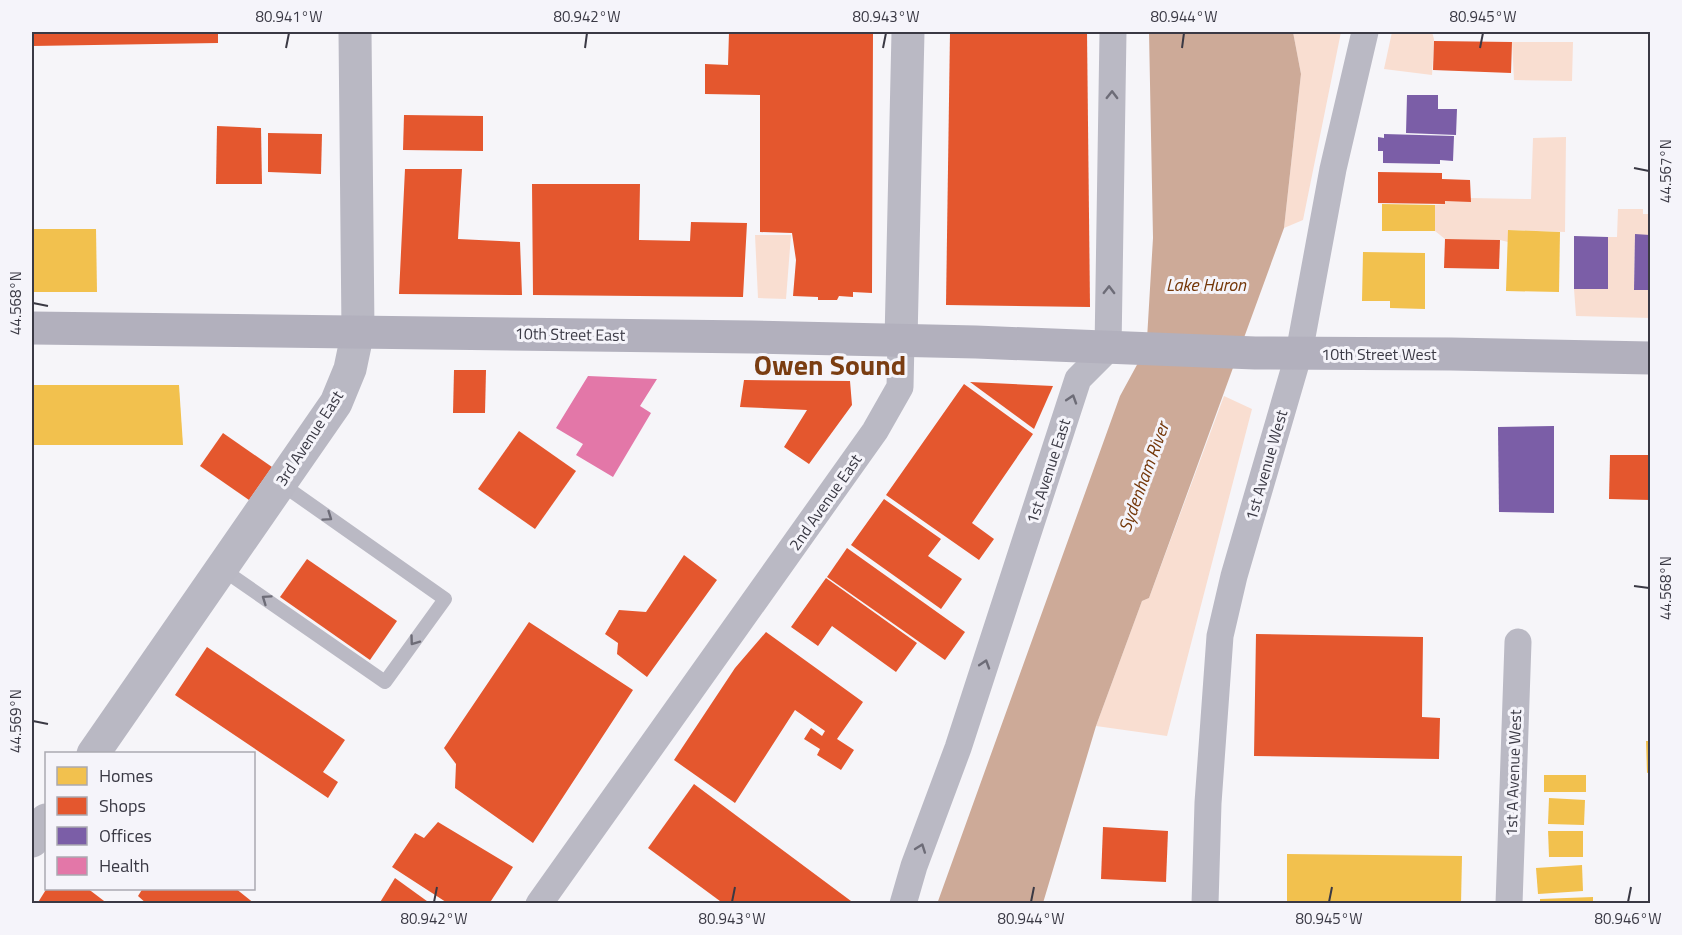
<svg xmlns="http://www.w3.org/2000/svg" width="1682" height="935" viewBox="0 0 1682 935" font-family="'Titillium Web',sans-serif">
  <rect width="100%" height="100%" fill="#f6f5f9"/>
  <!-- green -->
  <g fill="#f9ded1">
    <polygon points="1293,32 1341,32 1303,220 1284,228 1301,74"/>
    <polygon points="1392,32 1432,32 1434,39 1432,75 1384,69"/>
    <polygon points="1512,42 1573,42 1572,81 1514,80"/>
    <polygon points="1566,137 1565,232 1508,230 1508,242 1500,240 1445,239 1435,231 1435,205 1445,204 1445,201 1470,198 1531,199 1533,138"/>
    <polygon points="1618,209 1643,209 1643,214 1650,214 1650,235 1635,235 1634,290 1650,290 1650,318 1576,316 1574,289 1608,289 1608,237 1617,237"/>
    <polygon points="755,235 791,235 786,299 758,298"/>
    <polygon points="1224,396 1252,409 1167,736 1096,726 1142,601 1149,598"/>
  </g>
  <!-- water -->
  <polygon fill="#cdaa98" points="1149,32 1293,32 1301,74 1284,228 1149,598 1142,601 1096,726 1043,903 937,904 1120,396 1145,350 1147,339 1153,238"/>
  <!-- homes -->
  <g fill="#f2c14e">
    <polygon points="1382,204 1435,205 1435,231 1382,231"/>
    <polygon points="32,229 96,229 97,292 32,292"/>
    <polygon points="1508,230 1560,232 1559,292 1506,291"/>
    <polygon points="1363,252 1425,253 1425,309 1390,308 1390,301 1362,301"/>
    <polygon points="32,385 179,385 183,445 32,445"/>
    <polygon points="1646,741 1650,741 1650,772 1647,773"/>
    <rect x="1544" y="775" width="42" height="17"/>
    <polygon points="1549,798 1585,800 1584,825 1548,824"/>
    <polygon points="1548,831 1583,831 1583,857 1549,857"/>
    <polygon points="1287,854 1462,856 1461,904 1287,904"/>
    <polygon points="1582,865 1583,891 1538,894 1536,868"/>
    <polygon points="1593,897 1593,904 1540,904 1540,899"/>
  </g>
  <!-- shops -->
  <g fill="#e4572e">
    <polygon points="32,32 218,32 218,43 32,46"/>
    <polygon points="729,32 873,32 872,293 853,292 853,297 839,296 837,300 818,300 818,297 793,296 796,260 792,233 760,232 760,95 705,94 705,64 728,65"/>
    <polygon points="950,32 1087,32 1090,307 946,305"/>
    <polygon points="1434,41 1512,42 1511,73 1433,70"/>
    <polygon points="404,115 483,116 483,151 403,150"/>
    <polygon points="217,126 261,128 262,184 216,184"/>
    <polygon points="268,133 322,134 321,174 268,172"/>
    <polygon points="405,169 462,169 458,239 520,242 522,295 399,294"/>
    <polygon points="1378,172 1442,173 1442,179 1470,180 1471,202 1445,201 1445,204 1378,203"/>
    <polygon points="532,184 640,184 639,240 690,241 691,222 747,223 743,297 533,295"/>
    <polygon points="1445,239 1500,240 1499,269 1444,268"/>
    <polygon points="454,370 486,370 485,413 453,413"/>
    <polygon points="744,380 850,381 852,405 809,464 784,447 807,410 740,407"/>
    <polygon points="970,382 1053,386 1034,429"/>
    <polygon points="964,384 1033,434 972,523 994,539 979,560 886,495"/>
    <polygon points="519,431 576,471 535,529 478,489"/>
    <polygon points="223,433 272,467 249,500 200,466"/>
    <polygon points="1610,455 1650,455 1650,500 1609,499"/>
    <polygon points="884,499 941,539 928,556 962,579 941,609 851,545"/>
    <polygon points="847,548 965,632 945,660 827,577"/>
    <polygon points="684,555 717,580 647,677 617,654 618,643 605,634 619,610 646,612"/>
    <polygon points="307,559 397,621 370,660 280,597"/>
    <polygon points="826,578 917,643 896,672 832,626 818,646 791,627"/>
    <polygon points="529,622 633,690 533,843 455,788 456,764 444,748"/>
    <polygon points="766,632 863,702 837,739 854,750 841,770 817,755 820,749 804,739 811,728 822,736 825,731 795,710 735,803 674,760 735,668"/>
    <polygon points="1256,634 1423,637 1422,717 1440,718 1439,759 1254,756"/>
    <polygon points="207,647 345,740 323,772 338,782 328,798 175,695"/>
    <polygon points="694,784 855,904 724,904 648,848"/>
    <polygon points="438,822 513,867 489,904 449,904 392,867 415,833 424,838"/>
    <polygon points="1103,827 1168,831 1166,882 1101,879"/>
    <polygon points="395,878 431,904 379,904"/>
    <polygon points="47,888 87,888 108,904 37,904"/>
    <polygon points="143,888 235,888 255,904 147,904 138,896"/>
  </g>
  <!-- offices -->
  <g fill="#7b5ea7">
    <polygon points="1407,95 1438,95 1438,109 1457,109 1456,135 1406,133"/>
    <polygon points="1384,134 1454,136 1453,161 1440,160 1440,164 1383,163 1383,151 1378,151 1378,137 1384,138"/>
    <polygon points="1635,234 1650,235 1650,290 1634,290"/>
    <polygon points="1574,236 1608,237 1608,289 1574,289"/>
    <polygon points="1554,426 1554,513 1499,512 1498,427"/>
  </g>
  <!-- health -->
  <polygon fill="#e377a8" points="588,376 657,379 640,406 651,413 613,477 576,455 583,444 556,428"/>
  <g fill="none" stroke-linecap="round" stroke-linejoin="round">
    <!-- service -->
    <polyline stroke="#bab9c4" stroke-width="14" points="222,569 385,682 445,599 280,483"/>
    <!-- minor -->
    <g stroke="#bab9c4" stroke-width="27">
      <polyline points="539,904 875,431 900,387 901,340"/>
      <polyline points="903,904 914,866 958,748 1078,379 1108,349 1113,32"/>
      <polyline points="1205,904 1208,803 1220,636 1234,576 1299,353 1333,169 1365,32"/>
      <polyline points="1509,904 1518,642"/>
    </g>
    <!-- tertiary -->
    <polyline stroke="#bab9c4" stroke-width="33" points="901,340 908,32"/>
    <!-- secondary -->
    <g stroke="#b9b8c3" stroke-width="33">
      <polyline points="93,754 336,403 350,369 358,331 355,32"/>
      <polyline points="32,841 46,820"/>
    </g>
    <!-- primary -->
    <polyline stroke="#b2b0bd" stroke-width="33" points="32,328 752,337 976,342 1255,353 1451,354 1650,358"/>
  </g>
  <!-- one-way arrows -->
  <defs><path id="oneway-chevron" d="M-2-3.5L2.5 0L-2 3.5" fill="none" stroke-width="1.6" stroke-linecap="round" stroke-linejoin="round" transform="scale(1.5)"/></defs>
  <g stroke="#6d6c77">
    <use href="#oneway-chevron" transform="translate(1112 95) rotate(-89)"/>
    <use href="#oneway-chevron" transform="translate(1109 290) rotate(-89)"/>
    <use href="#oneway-chevron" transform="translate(1072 399) rotate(-72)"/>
    <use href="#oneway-chevron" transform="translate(328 517) rotate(35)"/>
    <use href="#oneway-chevron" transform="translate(266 599) rotate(-145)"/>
    <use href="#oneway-chevron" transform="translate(414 641) rotate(126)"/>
    <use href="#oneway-chevron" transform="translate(985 664) rotate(-72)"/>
    <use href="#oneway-chevron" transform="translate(921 848) rotate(-70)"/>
  </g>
  <!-- ticks -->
  <path fill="none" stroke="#3a3944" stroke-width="2" d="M286 48 289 33M585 48 587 33M883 48 886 33M1182 48 1184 33M1480 48 1483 33M1634 168 1649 171M33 303 48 306M1634 586 1649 588M33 721 48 724M434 902 437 887M732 902 735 887M1031 902 1034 887M1329 902 1332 887M1628 902 1631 887"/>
  <g text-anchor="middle" stroke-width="6" stroke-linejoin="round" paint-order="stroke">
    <!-- street labels -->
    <g font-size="16" fill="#3a3944" stroke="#f5f4fa">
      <text transform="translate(570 334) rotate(1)" y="6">10th Street East</text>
      <text x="1379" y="360">10th Street West</text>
      <text transform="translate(309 438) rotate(-57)" y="6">3rd Avenue East</text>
      <text transform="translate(1266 465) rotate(-74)" y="6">1st Avenue West</text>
      <text transform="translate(1048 471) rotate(-72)" y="6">1st Avenue East</text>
      <text transform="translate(825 502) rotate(-55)" y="6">2nd Avenue East</text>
      <text transform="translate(1513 773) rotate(-88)" y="6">1st A Avenue West</text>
    </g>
    <!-- water labels -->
    <g font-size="18" font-style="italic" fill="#743709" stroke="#f5f4fa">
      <text x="1206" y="291">Lake Huron</text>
      <text transform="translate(1144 477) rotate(-70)" y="6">Sydenham River</text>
    </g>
    <!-- town labels -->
    <g font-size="28" font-weight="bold" fill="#7a3d12" stroke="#f5f4fa">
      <text x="830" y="375">Owen Sound</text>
    </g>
  </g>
  <!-- border -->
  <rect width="1682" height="935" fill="none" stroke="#f5f4fa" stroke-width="66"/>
  <!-- legend -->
  <rect x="45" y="752" width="210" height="138" fill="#f5f4fa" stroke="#aaa9b1" stroke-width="1.5"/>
  <rect x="57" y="767" width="30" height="18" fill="#f2c14e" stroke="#aaa9b1" stroke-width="1.5"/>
  <text x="99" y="782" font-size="18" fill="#3a3944">Homes</text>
  <rect x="57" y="797" width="30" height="18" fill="#e4572e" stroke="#aaa9b1" stroke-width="1.5"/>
  <text x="99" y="812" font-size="18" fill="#3a3944">Shops</text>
  <rect x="57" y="827" width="30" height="18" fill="#7b5ea7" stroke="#aaa9b1" stroke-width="1.5"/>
  <text x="99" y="842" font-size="18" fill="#3a3944">Offices</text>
  <rect x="57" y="857" width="30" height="18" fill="#e377a8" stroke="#aaa9b1" stroke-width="1.5"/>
  <text x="99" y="872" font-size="18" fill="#3a3944">Health</text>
  <rect x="33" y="33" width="1616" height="869" fill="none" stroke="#3a3944" stroke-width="2"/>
  <g font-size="15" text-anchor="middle" fill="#3a3944">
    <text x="289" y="22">80.941°W</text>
    <text x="587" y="22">80.942°W</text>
    <text x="886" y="22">80.943°W</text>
    <text x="1184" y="22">80.944°W</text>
    <text x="1483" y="22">80.945°W</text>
    <text transform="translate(1666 171) rotate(-90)" y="5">44.567°N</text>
    <text transform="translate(16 303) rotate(-90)" y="5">44.568°N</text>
    <text transform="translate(1666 588) rotate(-90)" y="5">44.568°N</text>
    <text transform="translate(16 721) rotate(-90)" y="5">44.569°N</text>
    <text x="434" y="924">80.942°W</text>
    <text x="732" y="924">80.943°W</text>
    <text x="1031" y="924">80.944°W</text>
    <text x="1329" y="924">80.945°W</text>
    <text x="1628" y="924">80.946°W</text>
  </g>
</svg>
